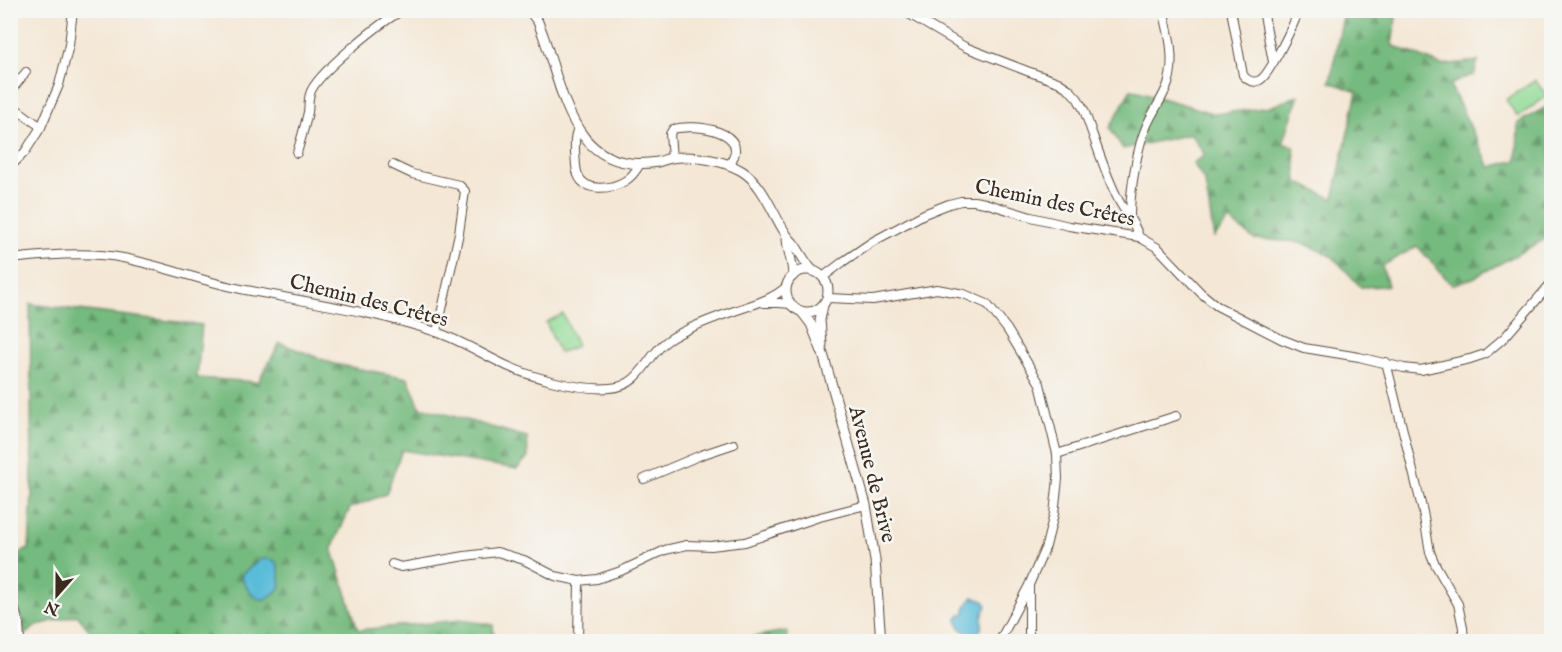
<svg xmlns="http://www.w3.org/2000/svg" width="1562" height="652" viewBox="0 0 1562 652" font-family="'IM FELL English',serif">
  <defs>
    <pattern id="forest-firs" width="22" height="20" patternUnits="userSpaceOnUse" patternTransform="scale(1.5)"><rect width="22" height="20" fill="#74ba7e"/><path d="M5 1l3.5 6h-7zM16 11l3.5 6h-7z" fill="#609767"/></pattern>
  </defs>
  <rect width="100%" height="100%" fill="#f6f6f2"/>
  <filter id="ink" filterUnits="userSpaceOnUse"><feTurbulence type="fractalNoise" baseFrequency=".0167" numOctaves="2"/><feDisplacementMap in="SourceGraphic" scale="12" xChannelSelector="R" yChannelSelector="G"/><feConvolveMatrix kernelMatrix="1 2 1 2 8 2 1 2 1" color-interpolation-filters="sRGB"/></filter>
  <filter id="wash" filterUnits="userSpaceOnUse"><feTurbulence type="fractalNoise" baseFrequency=".008" numOctaves="4" result="noise"/><feDisplacementMap in="SourceGraphic" scale="24" xChannelSelector="R" yChannelSelector="G"/><feGaussianBlur stdDeviation="1.35" result="paint"/><feColorMatrix in="noise" values="0 0 0 0 0 0 0 0 0 0 0 0 0 0 0 0 0 1.4 0 .05"/><feComposite in="paint" operator="in"/></filter>
  <g filter="url(#wash)">
    <rect width="100%" height="100%" fill="#f4e7d5"/>
    <!-- forest -->
    <g fill="url(#forest-firs)" stroke="#58724e" stroke-width="1.5">
      <polygon points="1344,11 1397,11 1392,45 1441,65 1478,61 1474,75 1466,77 1450,85 1490,167 1517,160 1518,123 1551,104 1551,236 1473,278 1452,285 1417,246 1382,266 1388,286 1361,287 1333,257 1301,242 1254,239 1229,220 1214,238 1205,182 1193,163 1205,155 1191,134 1123,149 1110,128 1131,89 1216,114 1270,107 1299,95 1283,143 1294,147 1297,182 1333,199 1357,92 1330,82"/>
      <polygon points="30,304 202,325 197,378 258,382 280,343 334,364 408,378 420,407 527,437 528,457 517,469 402,450 386,494 350,508 332,548 358,630 461,620 493,625 494,641 98,641 77,615 38,625 25,634 11,587 10,557 29,549 32,494"/>
      <polygon points="787,631 787,641 727,641"/>
    </g>
    <!-- garden -->
    <g fill="#91da95" stroke="#66825a" stroke-width="1.5">
      <polygon points="1535,80 1547,96 1518,117 1506,100"/>
      <polygon points="563,314 577,346 559,353 546,322"/>
    </g>
    <!-- water -->
    <g fill="#5abcd9" stroke="#4a737c" stroke-width="1.5">
      <path d="M261 559H269L275 561 278 565 281 587C276 591 270 598 264 599 252 601 244 584 241 575Z"/>
      <path d="M973 597 984 601 987 606C985 609 984 611 983 614 980 624 986 624 977 634 967 634 958 630 957 619L960 615 964 614 967 604Z"/>
    </g>
  </g>
  <g filter="url(#ink)">
    <g fill="none" stroke-linecap="round" stroke-linejoin="round">
      <defs>
        <g id="minor">
          <polyline points="419,10 438,12 453,10"/>
          <path d="M902 10 965 47 1027 71 1058 82 1069 89 1078 99 1084 110C1095 140 1104 172 1119 201 1126 214 1135 223 1139 237"/>
          <path d="M1231 10 1243 75C1247 80 1253 84 1260 80 1270 74 1294 24 1299 10"/>
          <polyline points="1263,10 1273,62"/>
          <polyline points="10,92 26,72"/>
          <polyline points="10,103 15,108 41,127"/>
          <path d="M578 129C574 136 575 143 575 152 576 159 575 168 578 175 585 193 612 189 625 181 632 177 636 171 640 164"/>
          <path d="M297 153C301 139 305 126 308 112 309 106 308 100 310 94 315 74 384 20 403 10"/>
          <path d="M672 158 670 134 673 129C695 123 754 131 729 165"/>
          <polyline points="393,165 412,174 459,185 465,191 459,233 437,332"/>
          <polyline points="10,167 25,152 41,127 59,85 69,45 73,10"/>
          <path d="M1130 216C1130 192 1137 146 1147 125 1153 111 1163 98 1168 84 1176 60 1169 33 1163 10"/>
          <path d="M10 259C43 255 91 251 123 258 163 266 201 281 241 289 306 302 373 311 436 332 457 339 477 351 497 361 525 376 579 391 610 388 642 386 646 356 667 341 685 328 725 314 746 307 761 302 775 297 786 287"/>
          <polyline points="823,277 844,261 872,242 924,214 949,204 961,201 974,201 985,203 1031,217 1069,226 1139,237 1158,248 1201,293 1217,306 1281,339 1304,348 1359,357 1404,368 1421,370 1470,359 1485,354 1505,337 1552,282"/>
          <polyline points="828,298 873,300 937,289 964,294 987,304 1007,329 1040,384 1057,454 1058,479 1054,514 1046,546 1029,585 1029,642"/>
          <polyline points="764,303 779,303 791,304"/>
          <polyline points="1386,362 1423,512 1430,552 1435,564 1458,604 1463,628 1464,642"/>
          <polyline points="1057,454 1176,416"/>
          <polyline points="644,479 701,455 734,444"/>
          <polyline points="392,564 401,567 465,556 497,552 524,560 555,576 579,581"/>
          <polyline points="10,595 19,623 20,642"/>
          <polyline points="578,642 579,581 597,579 621,571 665,550 687,545 711,546 745,542 816,518 866,505"/>
          <polyline points="999,642 1028,587"/>
        </g>
        <g id="tertiary">
          <path d="M529 10 538 22 543 35C564 94 573 176 658 162 662 161 666 159 671 158 692 155 724 160 742 171 764 185 772 213 786 234 788 238 792 241 795 245 801 254 805 263 813 271"/>
          <path d="M787 237C787 251 793 261 793 276"/>
          <circle cx="807" cy="291" r="21"/>
          <polyline points="801,311 811,324 823,354 866,505 875,560 881,642"/>
          <polyline points="822,345 820,320 823,305"/>
        </g>
      </defs>
      <!-- minor casing -->
      <use href="#minor" stroke="#574639" stroke-width="10"/>
      <!-- tertiary casing -->
      <use href="#tertiary" stroke="#574639" stroke-width="11"/>
      <!-- minor -->
      <use href="#minor" stroke="#fff" stroke-width="8"/>
      <!-- tertiary -->
      <use href="#tertiary" stroke="#fff" stroke-width="9"/>
    </g>
  </g>
  <g text-anchor="middle" stroke-width="5" stroke-linejoin="round" paint-order="stroke">
    <!-- street labels -->
    <g font-size="21" fill="#3b2a1e" stroke="#f6f6f2">
      <text transform="translate(1055 202) rotate(12)" y="7">Chemin des Crêtes</text>
      <text transform="translate(369 300) rotate(14)" y="7">Chemin des Crêtes</text>
      <text transform="translate(873 474) rotate(76)" y="7">Avenue de Brive</text>
    </g>
  </g>
  <!-- margin -->
  <rect width="1562" height="652" fill="none" stroke="#f6f6f2" stroke-width="36"/>
  <!-- north arrow -->
  <g transform="translate(57 595) rotate(201)" stroke="#f6f6f2" stroke-width="4.5" paint-order="stroke">
  <path d="M0-4.5L10 22L0 15L-10 22Z" fill="#3b2a1e"/>
  <text y="-9" font-size="16" font-weight="bold" text-anchor="middle" fill="#3b2a1e">N</text>
  </g>
</svg>
